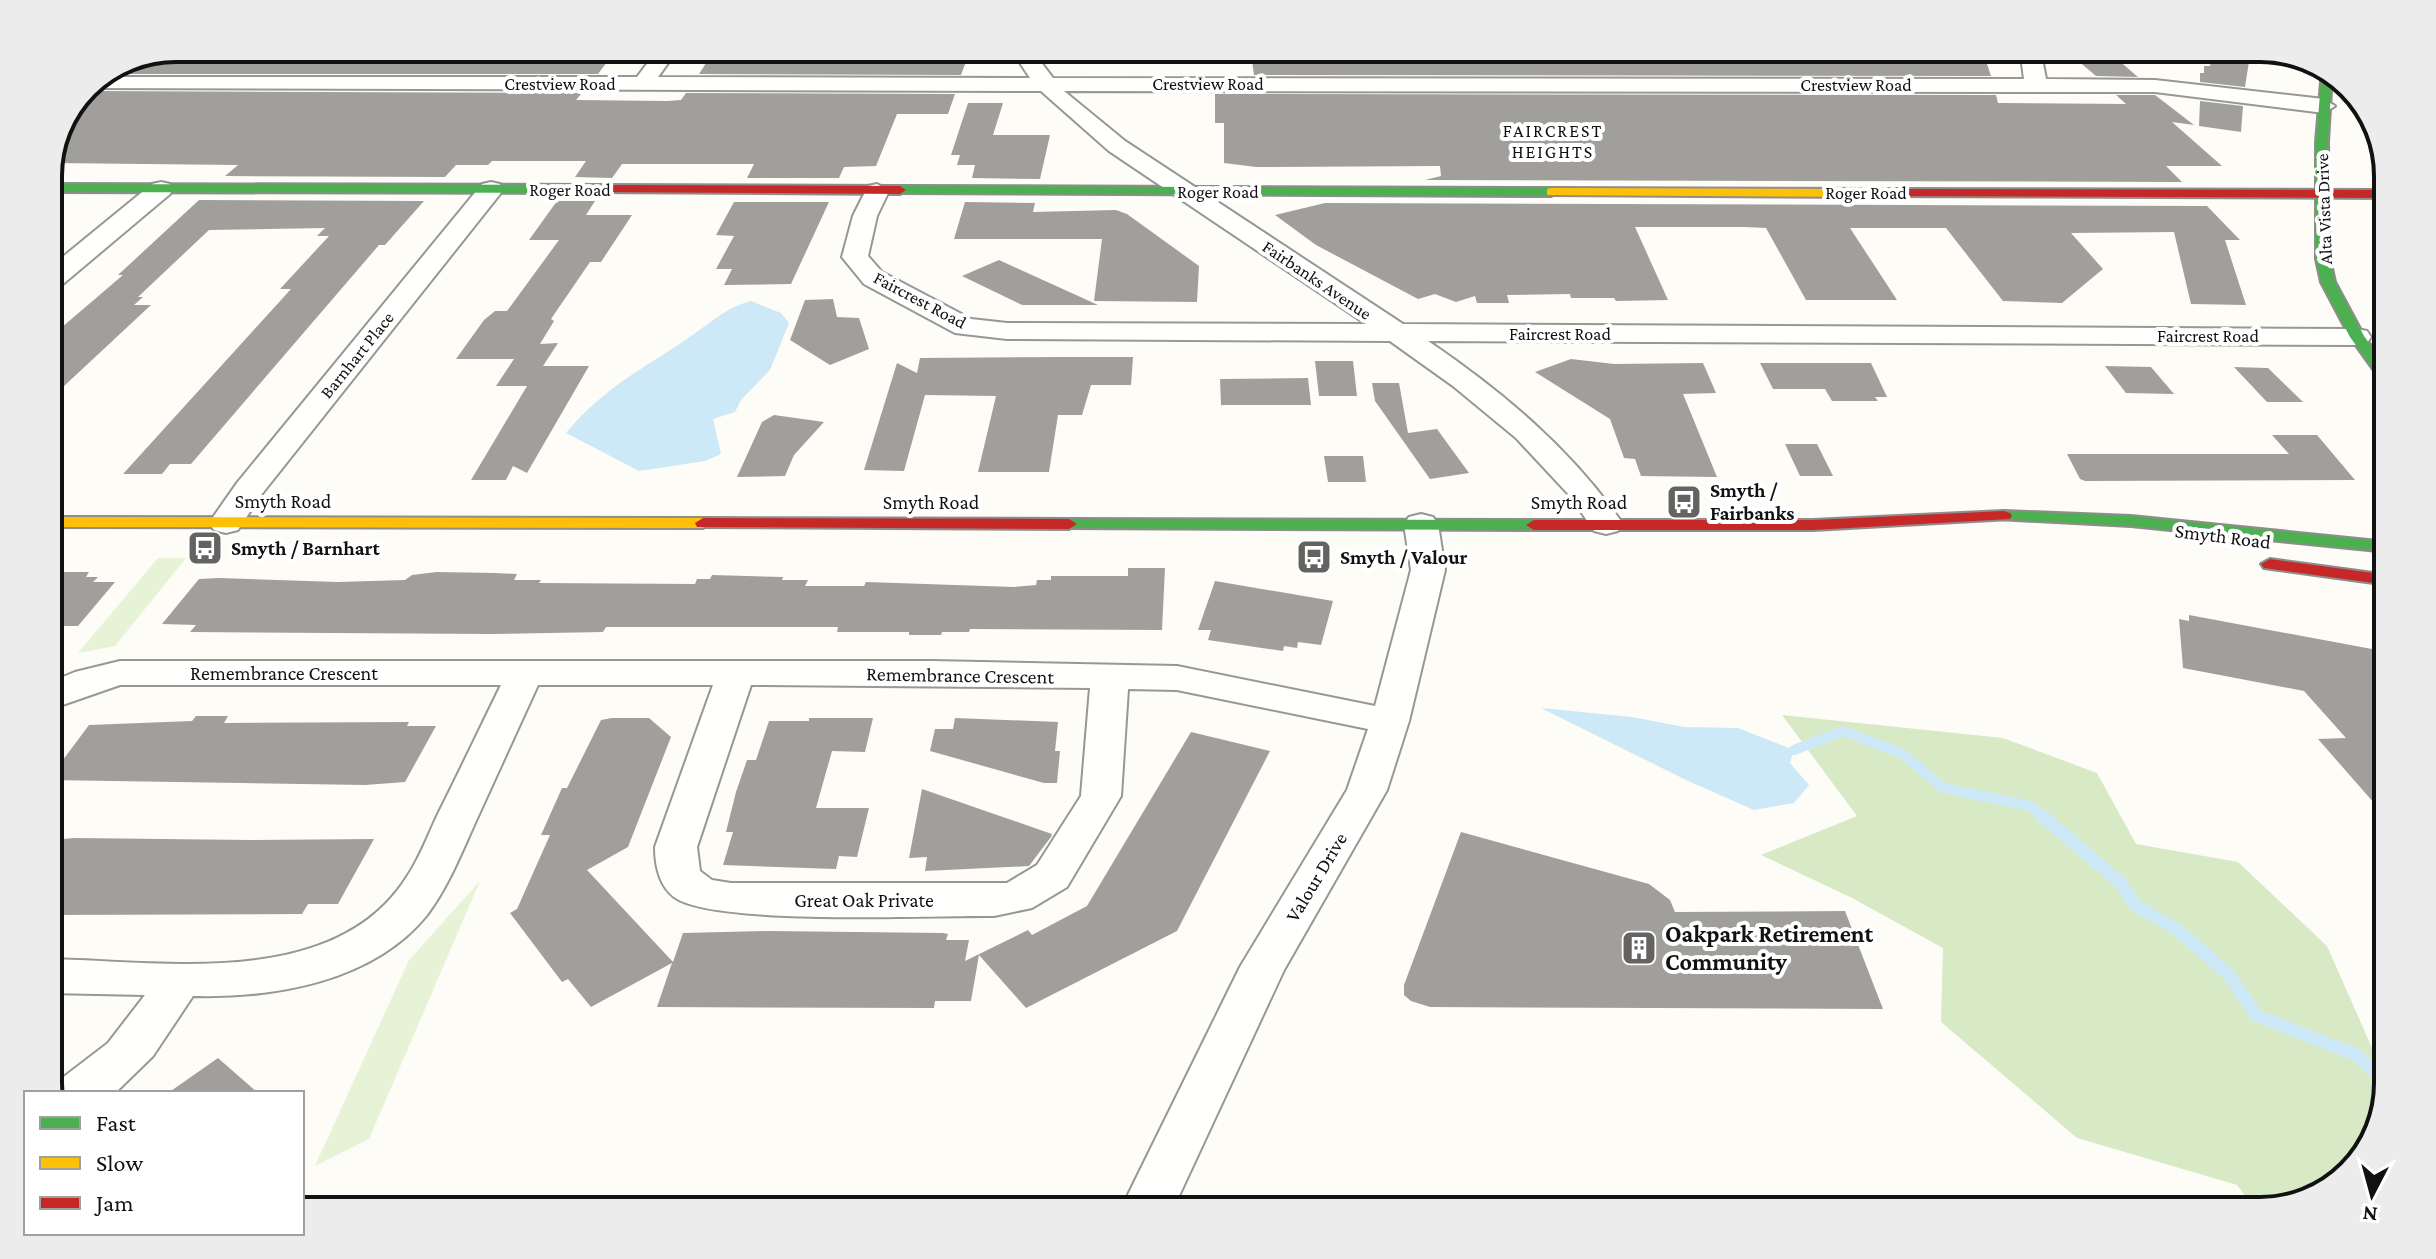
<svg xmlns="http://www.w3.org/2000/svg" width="2436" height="1259" viewBox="0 0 2436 1259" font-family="'Crimson Pro',serif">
  <rect width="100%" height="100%" fill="#fdfcf7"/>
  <!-- green -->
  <g fill="#e7f3d7">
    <polygon points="158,558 186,558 115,646 78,653"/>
    <polygon points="480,881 369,1139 315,1166 409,960"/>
  </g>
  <!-- forest -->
  <polygon fill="#d8eac5" points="1782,715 2003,738 2097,773 2136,844 2238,862 2327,946 2388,1084 2375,1140 2325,1194 2257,1211 2237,1185 2077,1138 1941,1022 1943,948 1852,898 1761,855 1857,816"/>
  <!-- water -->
  <g fill="#cde8f7">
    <path d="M751 301 781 313 789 323 770 370 741 400 735 412 713 419 721 454 705 461 639 471 566 433C609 382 647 368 698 331 717 318 728 307 751 301Z"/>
    <polygon points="1541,708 1632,717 1684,727 1738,728 1794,750 1790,763 1809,785 1794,803 1754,810 1686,780"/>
  </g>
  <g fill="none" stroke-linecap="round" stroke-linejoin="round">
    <!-- stream-far1 -->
    <polyline stroke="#cde8f7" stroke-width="10" points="1794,750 1843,731 1903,754 1943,788 2030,806 2043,817"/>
    <!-- stream -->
    <polyline stroke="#cde8f7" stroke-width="13" points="2041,815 2121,883 2135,905 2178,930 2228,974 2257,1016 2355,1054 2388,1083"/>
  </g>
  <!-- building -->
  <g fill="#a19f9c">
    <polygon points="923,48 954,48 952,54 963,54 962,59 967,59 961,75 699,74 715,49 791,49 789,53 851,52 850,55 914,55 920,54"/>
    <polygon points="1728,48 1984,55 1991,76 1254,75 1251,54 1629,52 1632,58 1704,58 1699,52 1731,52"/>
    <polygon points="2222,48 2250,55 2245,87 2200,82 2200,73 2204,73 2204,66 2210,66 2212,53 2221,54"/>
    <polygon points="268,49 473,49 616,50 598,74 122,74 163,53"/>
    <polygon points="2117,59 2138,77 2096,76 2077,60"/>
    <polygon points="98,91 582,93 576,100 667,101 681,100 686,93 955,94 948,114 897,114 876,166 844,167 839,178 747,178 754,164 622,164 612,178 575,177 586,161 492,161 488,165 456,165 445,177 225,176 238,165 51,163 76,107"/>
    <polygon points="1215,94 1996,95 1998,103 2126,104 2116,95 2155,95 2194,125 2172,122 2222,166 2166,166 2182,182 1425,180 1441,176 1440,166 1256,167 1224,163 1224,123 1215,123"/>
    <polygon points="2200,101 2243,106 2241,132 2199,126"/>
    <polygon points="968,103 1003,103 993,135 1050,135 1040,179 972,178 975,165 957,165 960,155 951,155"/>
    <polygon points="199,200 424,201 385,245 379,245 191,464 170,464 162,474 123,474 291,289 280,289 329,236 317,236 325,228 209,230 138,297 143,297 134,305 151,305 48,401 48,339 123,275 118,275"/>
    <polygon points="557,201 595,201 586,215 632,215 601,262 590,262 551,319 554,321 540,344 558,343 543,366 589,366 527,473 513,466 506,480 471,480 527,386 496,386 514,359 456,359 484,320 495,311 507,311 559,240 529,240"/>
    <polygon points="734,202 829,202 791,284 724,285 732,269 716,269 734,236 716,235"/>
    <polygon points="965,202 1035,203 1033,212 1116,210 1127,214 1199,266 1197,302 1094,301 1102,239 954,239"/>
    <polygon points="1325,203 2207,206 2240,240 2225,240 2246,305 2191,304 2174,232 2071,233 2103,269 2062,303 2003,301 1946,228 1850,228 1897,300 1806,300 1766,228 1744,227 1635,227 1668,300 1616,301 1614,298 1571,298 1570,294 1507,295 1509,303 1477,303 1475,296 1456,302 1435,294 1418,299 1316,245 1275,215"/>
    <polygon points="999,260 1098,305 1022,305 962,276"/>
    <polygon points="833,299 837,317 859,318 869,349 830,365 790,340 805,300"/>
    <polygon points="1065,357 1133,357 1131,385 1091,385 1082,415 1058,415 1049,472 978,472 996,396 925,395 904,471 864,470 897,363 917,373 920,358"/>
    <polygon points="1571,359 1614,364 1703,363 1716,393 1683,394 1717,477 1641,476 1635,459 1624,458 1610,419 1535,372"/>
    <polygon points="1315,361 1353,361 1357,396 1319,396"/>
    <polygon points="1760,363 1871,363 1887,397 1875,397 1878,401 1832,401 1825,389 1773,389"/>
    <polygon points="2105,366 2151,367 2174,394 2126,393"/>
    <polygon points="2234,367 2268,368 2303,402 2267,402"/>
    <polygon points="1308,378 1311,405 1221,405 1220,379"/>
    <polygon points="1372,383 1399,383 1408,433 1437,429 1469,473 1430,479 1375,401"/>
    <polygon points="774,415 824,422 794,455 785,476 737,477 762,422"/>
    <polygon points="2272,435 2317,435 2355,480 2085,481 2080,479 2067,454 2289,454"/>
    <polygon points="1785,444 1817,444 1833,476 1800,476"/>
    <polygon points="1324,456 1363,456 1366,482 1328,482"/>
    <polygon points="1128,568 1165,568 1162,630 970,629 969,632 942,632 941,635 909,635 909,632 837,632 838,627 606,627 603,632 491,634 190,632 196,625 162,624 199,579 219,578 338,582 405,580 412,575 437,572 495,573 517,574 514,580 541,580 539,583 695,584 697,579 710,579 712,575 783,577 782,580 808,580 805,586 864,586 866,582 1014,587 1036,585 1037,580 1051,580 1051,576 1128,576"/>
    <polygon points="56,572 89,572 86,577 98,577 93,582 115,582 78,626 48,626 48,577"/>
    <polygon points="1215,581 1333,601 1321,645 1298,642 1297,648 1284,646 1283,651 1208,640 1211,630 1198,630"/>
    <polygon points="2189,615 2388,652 2388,819 2318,739 2346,738 2304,691 2183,668 2179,619 2189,621"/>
    <polygon points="196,716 228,716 224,723 409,722 407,726 436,726 405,782 365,785 48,780 89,725 192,721"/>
    <polygon points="612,718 649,718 671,737 628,847 587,870 673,962 683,933 769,931 943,933 948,934 946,940 969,940 965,961 1028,930 1032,935 1087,906 1191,732 1270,751 1177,931 1026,1008 979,955 971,1001 935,1001 934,1008 657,1007 672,963 591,1007 568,979 562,982 510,913 517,909 550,835 541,835 562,788 567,788 601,720"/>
    <polygon points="809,718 873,718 865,752 832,751 816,808 869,808 857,857 839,856 836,869 723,865 733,832 726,832 736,792 747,760 756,760 769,721 809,721"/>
    <polygon points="955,718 1058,722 1055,751 1060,751 1057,783 1044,783 930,751 935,729 953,729"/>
    <polygon points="922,789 1052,834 1051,837 1029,866 925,871 927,857 909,858"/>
    <polygon points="1461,832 1649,884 1670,900 1675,912 1845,911 1883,1009 1430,1007 1411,1001 1404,995 1404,985"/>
    <polygon points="75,838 250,840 374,839 338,904 308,904 302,914 48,915 48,840"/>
    <polygon points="218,1058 258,1093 168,1093"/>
  </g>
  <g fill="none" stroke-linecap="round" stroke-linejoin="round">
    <defs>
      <g id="street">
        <path d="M659 48H679L658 77 1030 78 1010 48H1030L1053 78 2024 79 2020 48H2040L2046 79 2155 80 2324 99 2335 106 2324 113 2155 92 1064 91 1125 141 1403 324 2357 329 2367 331 2371 337 2367 343 2357 345 1428 341C1503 392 1571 449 1623 524L1618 531 1606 534 1594 531 1571 497 1516 438 1453 386 1390 341 1007 339 955 333 864 284 842 257 853 216 868 186 877 184 889 191 877 216 868 256 882 272 971 319 1007 323 1366 324 1109 151 1041 91 84 88 106 77H637Z"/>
        <polygon points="161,182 170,184 173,189 170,194 57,289 48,291 48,269 152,184"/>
        <polygon points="491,182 500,184 503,189 500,194 261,495 238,530 226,533 214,530 209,523 237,483 482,184"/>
        <path d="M1421 514 1433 517 1438 524 1445 570 1409 721 1387 790 1284 970 1172 1211H1120L1240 967 1347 790 1368 729 1177 690 1128 689 1121 796 1067 887 1032 908 994 916C935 915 712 926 674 897 659 885 655 865 655 847L713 685H538C517 731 496 777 475 823 461 854 448 887 427 915 373 982 274 998 193 996L153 1056 115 1093H54L61 1079 108 1043 145 995 48 993V959C163 961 337 991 408 875 420 857 428 835 437 816 459 772 480 728 501 685H120L48 710V683L75 672 120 661H932L1177 666 1375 706 1411 570 1404 524 1409 517ZM751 685 1090 688 1081 796 1037 865 1007 883H731L712 880 700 871 697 847Z"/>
      </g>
      <g id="fast">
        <polygon points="2324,68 2332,74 2328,142 2330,259 2335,282 2364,336 2388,370 2388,384 2383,383 2350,337 2321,282 2316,259 2316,142 2322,70"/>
        <polygon points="48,184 599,185 605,189 599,193 48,192"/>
        <polygon points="900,186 1551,188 1557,192 1551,196 896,193 894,190"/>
        <polygon points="2004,511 2131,516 2388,542 2388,552 2131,526 1998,519 1996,516 1998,513"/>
        <polygon points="1069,519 1534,520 1542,525 1534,530 1063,528 1061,524 1063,520"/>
      </g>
      <g id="slow">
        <polygon points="1551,188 1882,189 1888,193 1882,197 1547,195 1547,189"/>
        <polygon points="48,517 703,518 711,523 703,528 48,527"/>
      </g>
      <g id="jam">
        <polygon points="599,185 900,186 906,190 900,194 595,192 593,189"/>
        <polygon points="1882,189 2388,190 2388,198 1878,196 1878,190"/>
        <polygon points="2004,511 2010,513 2012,516 2010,519 1813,530 1534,530 1526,525 1534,520 1813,520"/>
        <polygon points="703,518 1069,519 1077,524 1069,529 697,527 695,523"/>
        <polygon points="2270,559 2388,575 2388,585 2264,568 2261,564"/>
      </g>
    </defs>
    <!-- street casing -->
    <use href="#street" stroke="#979795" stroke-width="4"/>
    <!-- fast casing -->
    <use href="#fast" stroke="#8e8d8b" stroke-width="4"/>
    <!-- slow casing -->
    <use href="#slow" stroke="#8e8d8b" stroke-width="4"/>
    <!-- jam casing -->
    <use href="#jam" stroke="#8e8d8b" stroke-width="4"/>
    <!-- street -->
    <use href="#street" fill="#fffffe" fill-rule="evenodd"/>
    <!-- fast -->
    <use href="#fast" fill="#4caf50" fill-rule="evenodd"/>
    <!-- slow -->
    <use href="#slow" fill="#ffc107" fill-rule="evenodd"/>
    <!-- jam -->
    <use href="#jam" fill="#c62828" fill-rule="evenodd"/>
  </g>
  <!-- icons -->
  <defs>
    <symbol id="bus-square" viewBox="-11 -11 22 22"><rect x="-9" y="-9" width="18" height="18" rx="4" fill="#646362" stroke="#fff"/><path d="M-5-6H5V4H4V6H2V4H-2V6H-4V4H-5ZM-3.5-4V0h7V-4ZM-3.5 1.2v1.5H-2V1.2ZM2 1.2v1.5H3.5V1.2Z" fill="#fff"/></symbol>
    <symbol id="building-square" viewBox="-11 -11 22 22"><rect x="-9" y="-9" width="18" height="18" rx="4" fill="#646362" stroke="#fff"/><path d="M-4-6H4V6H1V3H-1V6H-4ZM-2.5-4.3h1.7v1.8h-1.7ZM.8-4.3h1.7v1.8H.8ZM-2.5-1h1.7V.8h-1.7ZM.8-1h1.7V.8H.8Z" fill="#fff"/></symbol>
  </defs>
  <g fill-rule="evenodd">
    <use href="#bus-square" x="1664" y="482" width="40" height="40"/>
    <use href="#bus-square" x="185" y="528" width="40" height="40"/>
    <use href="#bus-square" x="1294" y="537" width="40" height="40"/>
    <use href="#building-square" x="1619" y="928" width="40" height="40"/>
  </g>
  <g text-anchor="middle" stroke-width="8" stroke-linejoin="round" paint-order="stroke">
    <!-- far-street labels -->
    <g font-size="18" fill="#111" stroke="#fff">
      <text x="560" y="90">Crestview Road</text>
      <text x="1208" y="90">Crestview Road</text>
      <text x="1856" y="91">Crestview Road</text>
      <text x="570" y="196">Roger Road</text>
      <text x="1218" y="198">Roger Road</text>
      <text x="1866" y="199">Roger Road</text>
      <text transform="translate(2324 209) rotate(-92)" y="6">Alta Vista Drive</text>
      <text transform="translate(1317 280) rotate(34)" y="6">Fairbanks Avenue</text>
      <text transform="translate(920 300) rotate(28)" y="6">Faircrest Road</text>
      <text x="1560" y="340">Faircrest Road</text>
      <text x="2208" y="342">Faircrest Road</text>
      <text transform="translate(357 355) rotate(-51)" y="6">Barnhart Place</text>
    </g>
    <!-- far-neighbourhood labels -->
    <g font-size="18" letter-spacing="2" fill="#111" stroke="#fff">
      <text x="1553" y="137">FAIRCREST<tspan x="1553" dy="21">HEIGHTS</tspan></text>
    </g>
    <!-- poi labels -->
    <g font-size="20" font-weight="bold" fill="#111" stroke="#fff" text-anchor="start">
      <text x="1710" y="497">Smyth /<tspan x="1710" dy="23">Fairbanks</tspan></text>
      <text x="231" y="555">Smyth / Barnhart</text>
      <text x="1340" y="564">Smyth / Valour</text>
    </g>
    <!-- street labels -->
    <g font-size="20" fill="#111" stroke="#fff">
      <text x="283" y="508">Smyth Road</text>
      <text x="931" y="509">Smyth Road</text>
      <text x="1579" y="509">Smyth Road</text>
      <text transform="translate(2223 536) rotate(7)" y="7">Smyth Road</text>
      <text x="284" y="680">Remembrance Crescent</text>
      <text transform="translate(960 675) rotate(1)" y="7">Remembrance Crescent</text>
      <text transform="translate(1316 877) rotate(-59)" y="7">Valour Drive</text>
      <text x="864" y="907">Great Oak Private</text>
    </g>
    <!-- near-poi labels -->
    <g font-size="24" font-weight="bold" fill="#111" stroke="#fff" text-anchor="start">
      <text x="1665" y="942">Oakpark Retirement<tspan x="1665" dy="28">Community</tspan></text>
    </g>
  </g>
  <!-- crop -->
  <path d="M0 0H2436V1259H0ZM176 62H2260A114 114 0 0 1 2374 176V1083A114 114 0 0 1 2260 1197H176A114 114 0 0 1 62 1083V176A114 114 0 0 1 176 62Z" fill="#ececec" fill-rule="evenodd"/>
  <path fill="none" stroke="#111" stroke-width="4" d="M176 62H2260A114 114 0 0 1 2374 176V1083A114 114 0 0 1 2260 1197H176A114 114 0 0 1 62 1083V176A114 114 0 0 1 176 62Z"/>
  <!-- legend -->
  <rect x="24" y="1091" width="280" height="144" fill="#ffffff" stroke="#a0a0a0" stroke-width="2"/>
  <rect x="40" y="1117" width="40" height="12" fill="#4caf50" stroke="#a0a0a0" stroke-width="2"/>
  <text x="96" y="1131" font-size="24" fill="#111111">Fast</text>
  <rect x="40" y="1157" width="40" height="12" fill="#ffc107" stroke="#a0a0a0" stroke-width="2"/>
  <text x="96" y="1171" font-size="24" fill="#111111">Slow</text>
  <rect x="40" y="1197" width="40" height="12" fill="#c62828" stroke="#a0a0a0" stroke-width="2"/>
  <text x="96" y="1211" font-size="24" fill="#111111">Jam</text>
  <!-- north arrow -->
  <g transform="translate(2372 1195) rotate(186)" stroke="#ffffff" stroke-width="6" paint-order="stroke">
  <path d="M0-6L14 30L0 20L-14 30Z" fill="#111111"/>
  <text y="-12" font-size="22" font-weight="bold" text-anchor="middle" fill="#111111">N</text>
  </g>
</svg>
